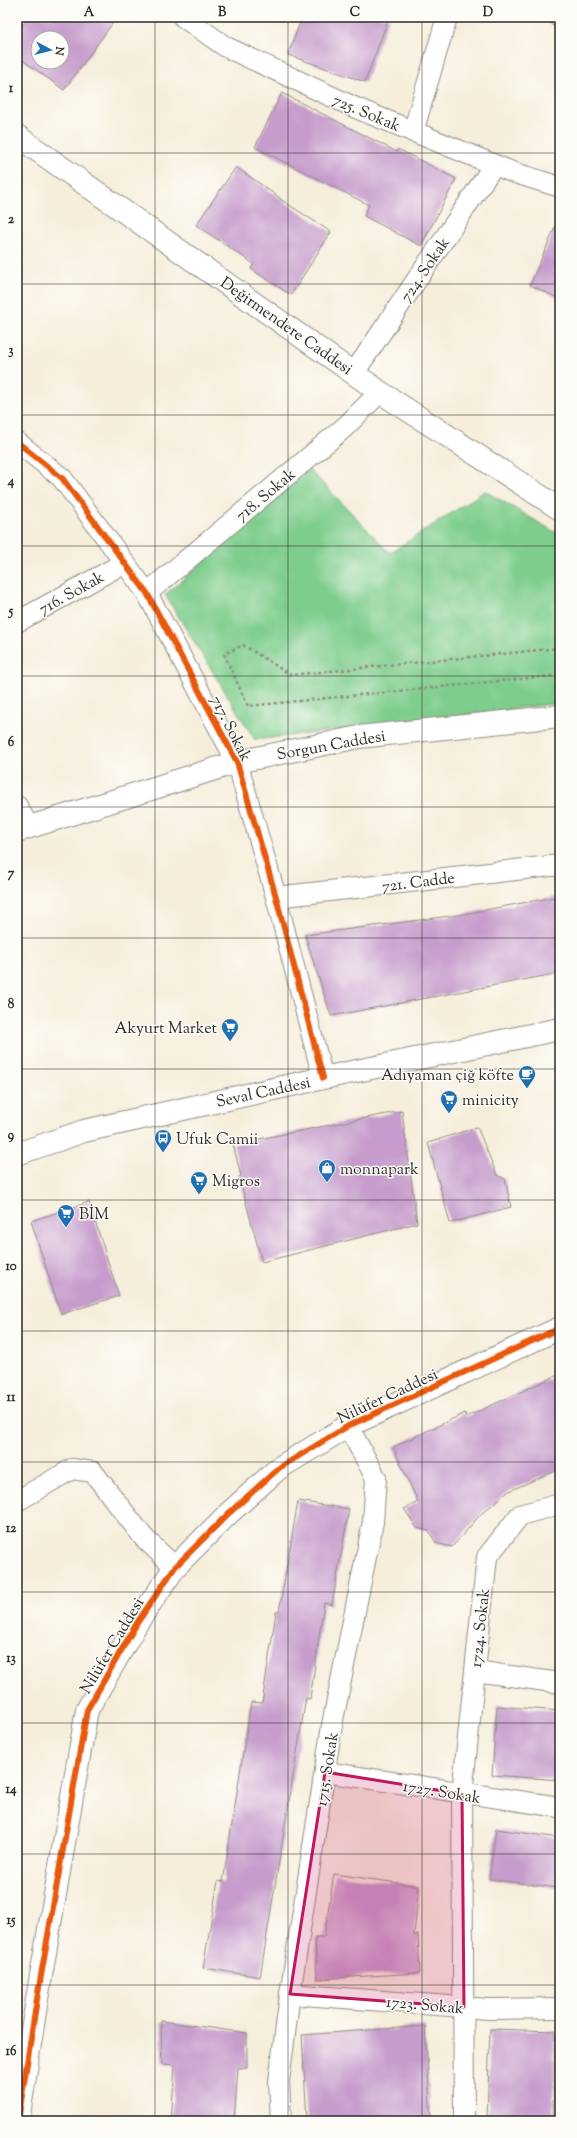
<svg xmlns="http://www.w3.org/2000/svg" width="577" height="2138" viewBox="0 0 577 2138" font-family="'Sorts Mill Goudy',serif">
  <rect width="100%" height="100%" fill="#fdfcf7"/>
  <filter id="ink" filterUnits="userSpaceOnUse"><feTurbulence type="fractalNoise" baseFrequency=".025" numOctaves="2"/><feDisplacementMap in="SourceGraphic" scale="8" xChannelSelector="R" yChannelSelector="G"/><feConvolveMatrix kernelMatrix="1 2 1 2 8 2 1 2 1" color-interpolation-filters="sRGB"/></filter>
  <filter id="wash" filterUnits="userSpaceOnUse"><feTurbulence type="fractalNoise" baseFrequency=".012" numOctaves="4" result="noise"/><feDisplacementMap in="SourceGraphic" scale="16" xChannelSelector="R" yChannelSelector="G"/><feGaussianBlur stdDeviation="0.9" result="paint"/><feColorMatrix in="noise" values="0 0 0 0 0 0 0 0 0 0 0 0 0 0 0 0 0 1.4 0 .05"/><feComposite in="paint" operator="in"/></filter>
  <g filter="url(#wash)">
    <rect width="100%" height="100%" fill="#f6eedb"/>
    <!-- green -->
    <polygon fill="#7ecd8d" stroke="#547c5c" points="309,469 390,553 485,491 560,535 560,703 255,740 165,595"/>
    <g id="blocks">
      <!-- building -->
      <g fill="#c69ccc" fill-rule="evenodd">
        <path d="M29 17H117L64 90 17 56V33ZM38 38H62V62H38Z"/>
        <polygon points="302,17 389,17 365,82 288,55"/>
        <polygon points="282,93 397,152 398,149 456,179 421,246 364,216 369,205 255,147"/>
        <polygon points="236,167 280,198 280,199 331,232 291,295 251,269 254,264 196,225"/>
        <polygon points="560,216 560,299 530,285"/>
        <polygon points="560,896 560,973 331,1016 305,935 458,915"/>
        <polygon points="402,1111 417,1223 262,1262 239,1177 241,1176 233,1144"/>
        <polygon points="477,1127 497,1175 505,1179 511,1207 450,1223 428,1143"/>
        <polygon points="89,1202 119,1296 61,1314 31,1221"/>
        <polygon points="560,1374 560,1469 509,1491 481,1514 452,1547 436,1543 429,1531 417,1528 404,1509 418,1502 393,1447 465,1413 466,1417"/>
        <polygon points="298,1501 349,1509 332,1605 324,1603 310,1699 306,1698 260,1977 203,1968 218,1881 223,1882 251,1702 262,1703 276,1612 279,1612"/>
        <polygon points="497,1706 560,1711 560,1780 492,1775"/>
        <polygon points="496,1829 560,1838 558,1888 489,1879"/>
        <polygon points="334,1874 419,1886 414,1935 418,1935 420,1973 317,1979 315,1937 324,1937"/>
        <polygon points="161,2021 247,2033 247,2068 238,2068 234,2121 171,2121 175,2065 162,2064"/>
        <polygon points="425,2026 431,2121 307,2121 302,2035"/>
        <polygon points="490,2029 555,2031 553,2121 487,2120"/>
      </g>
    </g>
  </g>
  <g filter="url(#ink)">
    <use href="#blocks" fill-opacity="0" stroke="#908c83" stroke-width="1"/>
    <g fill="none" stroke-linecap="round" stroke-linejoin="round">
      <defs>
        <g id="minor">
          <polyline points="183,17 226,47 356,108 512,172 560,187"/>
          <polyline points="559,17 560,17"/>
          <polyline points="413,132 447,17"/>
          <polyline points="354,373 494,165"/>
          <polyline points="17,442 62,478 147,593 237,762 276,897 323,1078"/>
          <polyline points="147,593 345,427 380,392"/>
          <polyline points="17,622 124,563"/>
          <polyline points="17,806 29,827"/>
          <polyline points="276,897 560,865"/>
          <polyline points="17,1501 72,1469 93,1472 144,1538 175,1567"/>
          <polyline points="475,1671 560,1683"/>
          <polyline points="325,1772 560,1807"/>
          <polyline points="290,1994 489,2009 560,2008"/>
          <polyline points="281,2121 279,2081 290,1994 332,1725 373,1522 376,1478 348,1426"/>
          <polyline points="464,2121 462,1794 487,1557 520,1515 560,1504"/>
        </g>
        <g id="tertiary">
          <polyline points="17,136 380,392 560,509"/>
          <polyline points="17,831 237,762 359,737 560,716"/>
          <polyline points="18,2121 37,1999 87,1710 137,1623 175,1567 228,1514 279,1468 348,1426 560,1328"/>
        </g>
        <polyline id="secondary" points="17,1154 84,1131 323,1078 560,1029"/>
      </defs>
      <!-- minor casing -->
      <use href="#minor" stroke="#908c83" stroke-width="22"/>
      <!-- tertiary casing -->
      <use href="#tertiary" stroke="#908c83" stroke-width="24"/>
      <!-- secondary casing -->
      <use href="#secondary" stroke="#908c83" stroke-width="24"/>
      <!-- path -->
      <polyline stroke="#908c83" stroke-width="2.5" stroke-dasharray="3 3" stroke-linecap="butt" points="560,648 291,675 243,645 224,654 248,706 560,675"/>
      <!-- minor -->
      <use href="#minor" stroke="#fff" stroke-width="20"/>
      <!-- tertiary -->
      <use href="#tertiary" stroke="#fff" stroke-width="22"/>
      <!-- secondary -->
      <use href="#secondary" stroke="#fff" stroke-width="22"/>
      <defs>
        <g id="cycleway">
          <polyline points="17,442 62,478 147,593 237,762 276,897 323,1078"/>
          <polyline points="18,2121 37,1999 87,1710 137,1623 175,1567 228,1514 279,1468 348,1426 560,1328"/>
        </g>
      </defs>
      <!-- cycleway casing -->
      <use href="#cycleway" stroke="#fdfcf7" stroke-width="8"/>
      <!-- cycleway -->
      <use href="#cycleway" stroke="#e8590c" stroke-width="6"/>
    </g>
  </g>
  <!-- marked area -->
  <path fill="#c2185b" fill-opacity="0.2" stroke="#c2185b" stroke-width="3" stroke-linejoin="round" d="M325 1772 462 1794 464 2007 290 1994Z"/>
  <!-- grid -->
  <path fill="none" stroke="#2b2b2b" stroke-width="1" stroke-opacity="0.55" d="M155 17V2121M288 17V2121M422 17V2121M17 153H560M17 284H560M17 415H560M17 546H560M17 676H560M17 807H560M17 938H560M17 1069H560M17 1200H560M17 1331H560M17 1462H560M17 1592H560M17 1723H560M17 1854H560M17 1985H560"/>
  <!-- icons -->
  <defs>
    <symbol id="supermarket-pin" viewBox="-11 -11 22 30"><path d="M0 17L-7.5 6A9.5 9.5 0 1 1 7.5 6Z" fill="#1f6fb2" stroke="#fdfcf7"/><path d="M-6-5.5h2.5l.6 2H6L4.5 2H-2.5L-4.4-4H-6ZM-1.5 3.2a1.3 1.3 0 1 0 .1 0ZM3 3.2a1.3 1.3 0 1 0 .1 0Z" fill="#fff"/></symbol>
    <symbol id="cafe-pin" viewBox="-11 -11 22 30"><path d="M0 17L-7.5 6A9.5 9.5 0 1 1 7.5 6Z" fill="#1f6fb2" stroke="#fdfcf7"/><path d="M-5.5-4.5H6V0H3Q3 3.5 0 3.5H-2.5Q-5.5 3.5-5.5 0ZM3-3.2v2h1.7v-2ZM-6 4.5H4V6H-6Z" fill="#fff"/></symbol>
    <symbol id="bus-pin" viewBox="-11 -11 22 30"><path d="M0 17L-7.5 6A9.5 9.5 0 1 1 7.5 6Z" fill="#1f6fb2" stroke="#fdfcf7"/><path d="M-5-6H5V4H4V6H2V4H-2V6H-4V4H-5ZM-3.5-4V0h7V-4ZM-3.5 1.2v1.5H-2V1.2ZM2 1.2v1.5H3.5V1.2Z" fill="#fff"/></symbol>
    <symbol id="shop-pin" viewBox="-11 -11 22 30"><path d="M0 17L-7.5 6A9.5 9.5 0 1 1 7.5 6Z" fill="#1f6fb2" stroke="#fdfcf7"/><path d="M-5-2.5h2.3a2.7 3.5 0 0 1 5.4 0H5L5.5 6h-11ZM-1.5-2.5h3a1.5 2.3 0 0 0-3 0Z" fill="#fff"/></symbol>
  </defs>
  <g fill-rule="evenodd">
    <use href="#supermarket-pin" x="220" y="1017" width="20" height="27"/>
    <use href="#cafe-pin" x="517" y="1064" width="20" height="27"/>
    <use href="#supermarket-pin" x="439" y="1089" width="20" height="27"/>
    <use href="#bus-pin" x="153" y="1128" width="20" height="27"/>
    <use href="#shop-pin" x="317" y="1158" width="20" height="27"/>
    <use href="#supermarket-pin" x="189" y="1170" width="20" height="27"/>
    <use href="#supermarket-pin" x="56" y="1203" width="20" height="27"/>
  </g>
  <g text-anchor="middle" stroke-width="3" stroke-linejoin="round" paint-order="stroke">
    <!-- street labels -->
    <g font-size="16" fill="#2b2b2b" stroke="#fdfcf7">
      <text transform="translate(367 112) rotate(23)" y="6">725. Sokak</text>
      <text transform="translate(424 269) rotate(-56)" y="6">724. Sokak</text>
      <text transform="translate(287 325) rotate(35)" y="6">Değirmendere Caddesi</text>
      <text transform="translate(265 494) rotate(-40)" y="6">718. Sokak</text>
      <text transform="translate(71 592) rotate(-29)" y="6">716. Sokak</text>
      <text transform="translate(232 728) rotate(63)" y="6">717. Sokak</text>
      <text transform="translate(331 744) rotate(-10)" y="6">Sorgun Caddesi</text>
      <text transform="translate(418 881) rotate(-7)" y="6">721. Cadde</text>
      <text transform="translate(263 1091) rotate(-12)" y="6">Seval Caddesi</text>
      <text transform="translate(387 1395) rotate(-25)" y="6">Nilüfer Caddesi</text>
      <text transform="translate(479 1628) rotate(-84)" y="6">1724. Sokak</text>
      <text transform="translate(111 1645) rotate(-59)" y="6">Nilüfer Caddesi</text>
      <text transform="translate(326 1769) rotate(-81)" y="6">1715. Sokak</text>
      <text transform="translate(442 1791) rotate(9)" y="6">1727. Sokak</text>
      <text transform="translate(425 2004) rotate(5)" y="6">1723. Sokak</text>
    </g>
    <!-- poi labels -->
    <g font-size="16" fill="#2b2b2b" stroke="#fdfcf7" text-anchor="start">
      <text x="217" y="1033" text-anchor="end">Akyurt Market</text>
      <text x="514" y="1080" text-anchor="end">Adıyaman çiğ köfte</text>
      <text x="462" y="1105">minicity</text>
      <text x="176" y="1144">Ufuk Camii</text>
      <text x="340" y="1174">monnapark</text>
      <text x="212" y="1186">Migros</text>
      <text x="79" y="1219">BİM</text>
    </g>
  </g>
  <!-- margin -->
  <rect width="577" height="2138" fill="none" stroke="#fdfcf7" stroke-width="44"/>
  <!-- north arrow -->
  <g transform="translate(50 50) rotate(97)"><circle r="19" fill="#fdfcf7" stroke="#a9a8a5"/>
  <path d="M0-3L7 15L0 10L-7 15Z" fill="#1f6fb2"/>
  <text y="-6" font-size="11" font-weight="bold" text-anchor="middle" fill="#2b2b2b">N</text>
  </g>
  <rect x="22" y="22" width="533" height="2094" fill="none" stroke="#2b2b2b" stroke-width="1.5"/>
  <g font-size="13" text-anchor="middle" font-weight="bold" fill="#2b2b2b">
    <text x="89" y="16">A</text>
    <text x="222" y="16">B</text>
    <text x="355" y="16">C</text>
    <text x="488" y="16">D</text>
    <text x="11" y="92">1</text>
    <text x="11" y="223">2</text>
    <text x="11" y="354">3</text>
    <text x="11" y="485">4</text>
    <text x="11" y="615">5</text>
    <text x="11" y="746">6</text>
    <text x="11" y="877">7</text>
    <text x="11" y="1008">8</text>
    <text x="11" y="1139">9</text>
    <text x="11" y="1270">10</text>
    <text x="11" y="1401">11</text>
    <text x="11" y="1532">12</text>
    <text x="11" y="1662">13</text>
    <text x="11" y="1793">14</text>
    <text x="11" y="1924">15</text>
    <text x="11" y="2055">16</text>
  </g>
</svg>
